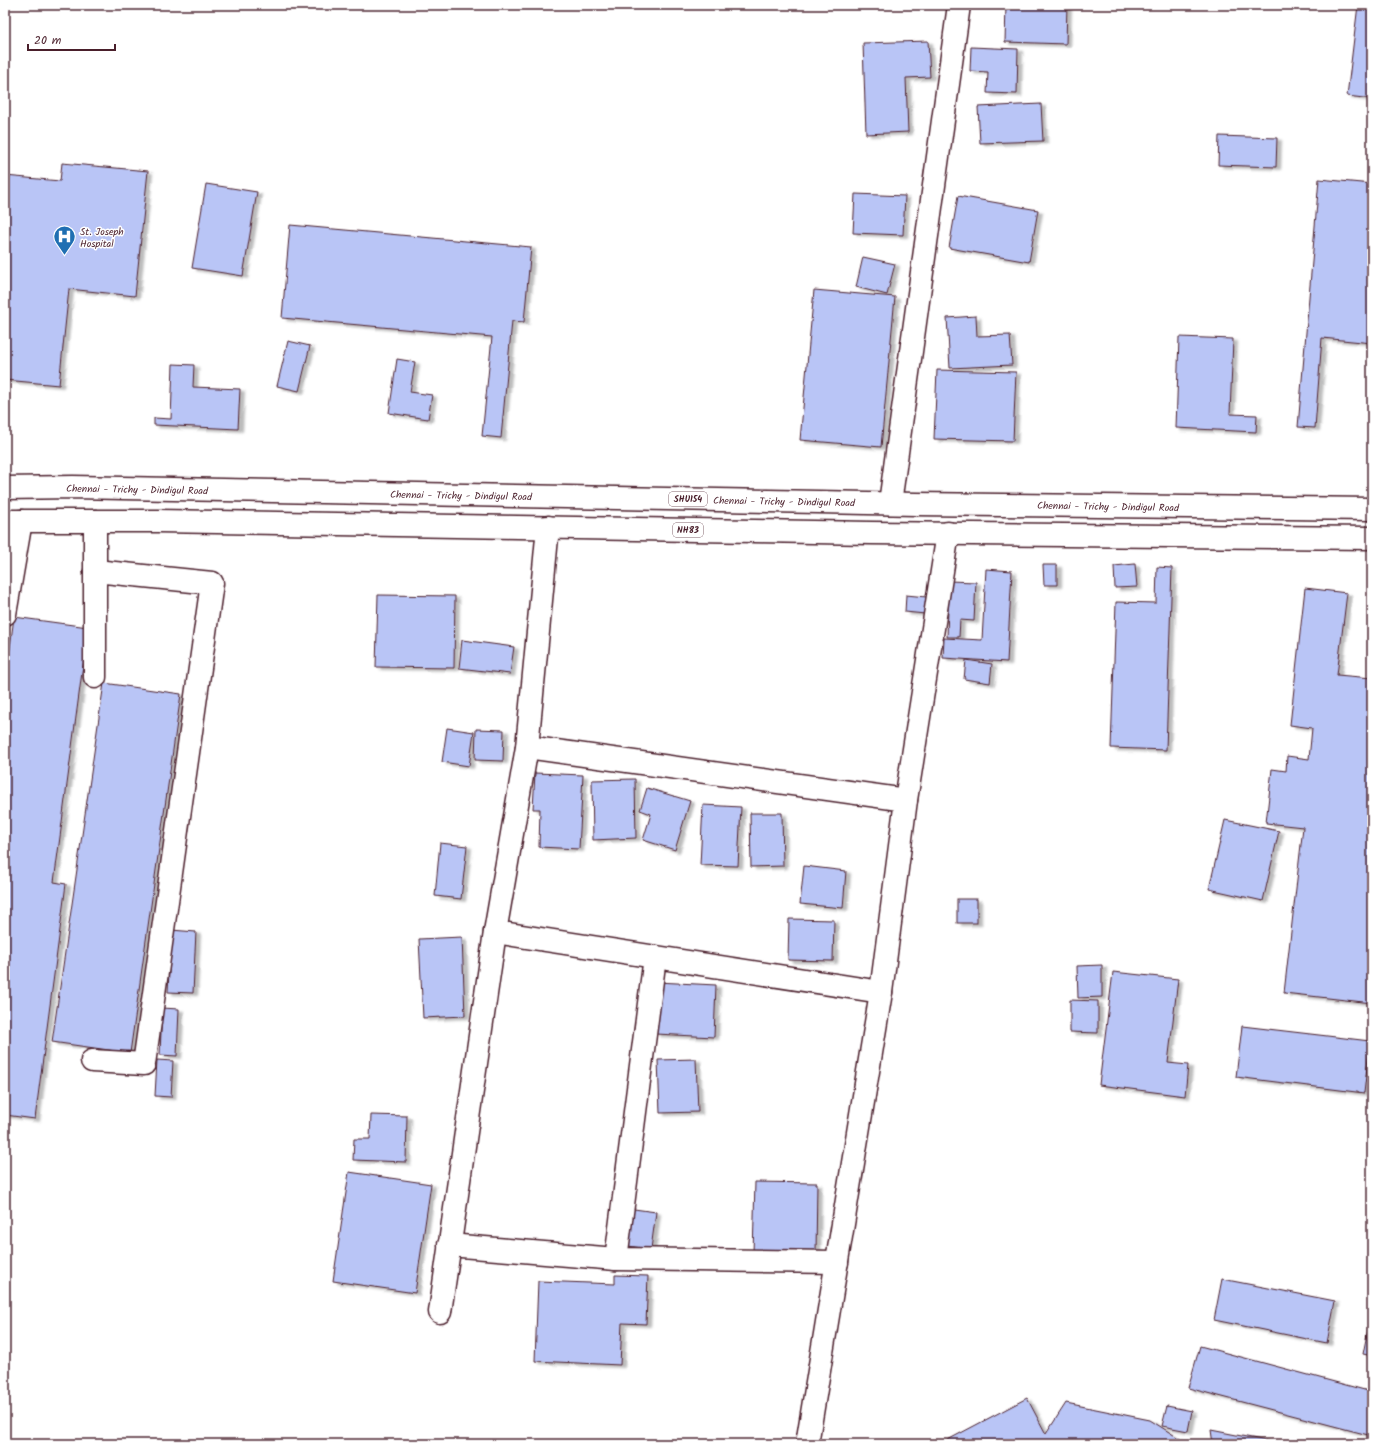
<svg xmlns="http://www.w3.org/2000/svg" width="1377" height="1449" viewBox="0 0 1377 1449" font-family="Kalam,sans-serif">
  <defs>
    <filter id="shadow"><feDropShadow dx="4.5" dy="2.5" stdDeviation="1" flood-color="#0004"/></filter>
  </defs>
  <rect width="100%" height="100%" fill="#fff"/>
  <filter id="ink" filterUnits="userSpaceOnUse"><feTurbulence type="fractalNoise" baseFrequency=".025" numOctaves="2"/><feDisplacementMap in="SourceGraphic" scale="8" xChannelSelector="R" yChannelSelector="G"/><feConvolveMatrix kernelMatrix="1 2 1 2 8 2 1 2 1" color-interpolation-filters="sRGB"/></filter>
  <g filter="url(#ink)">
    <!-- building -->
    <g fill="#b9c5f6" stroke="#4a1f2b" filter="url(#shadow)">
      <polygon points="1006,5 1067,5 1066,44 1005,42"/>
      <polygon points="1358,5 1372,5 1372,99 1347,96"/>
      <polygon points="928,41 930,77 906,78 908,132 866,134 863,43"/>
      <polygon points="971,47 1018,49 1017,94 987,93 988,72 970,71"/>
      <polygon points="1041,104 1043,141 980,143 978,107"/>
      <polygon points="1219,136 1277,138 1276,167 1218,165"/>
      <polygon points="62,163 148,171 135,296 69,289 59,385 5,380 5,176 60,181"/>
      <polygon points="1319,179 1372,184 1372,343 1322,338 1315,428 1298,427"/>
      <polygon points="206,184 257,192 243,276 192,268"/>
      <polygon points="855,194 905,196 903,235 853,233"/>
      <polygon points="958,196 1038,210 1029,262 949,248"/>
      <polygon points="290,225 531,247 524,322 512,321 501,438 482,436 492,337 282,318"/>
      <polygon points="863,257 895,264 887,295 856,287"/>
      <polygon points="814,290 895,297 881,447 800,440"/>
      <polygon points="976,316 977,336 1010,335 1012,365 950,368 947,318"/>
      <polygon points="1179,337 1233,339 1230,414 1257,415 1256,432 1176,428"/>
      <polygon points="288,341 310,346 299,391 277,386"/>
      <polygon points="397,359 415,362 410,392 432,395 428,419 389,413"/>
      <polygon points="173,364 194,365 193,387 240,389 238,429 154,425 154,418 171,419"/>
      <polygon points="937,370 1016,372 1013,441 934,439"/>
      <polygon points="1135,564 1137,587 1115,588 1114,566"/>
      <polygon points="1043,565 1057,565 1057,585 1044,585"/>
      <polygon points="1157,567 1172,568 1166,750 1111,748 1116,602 1156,603"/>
      <polygon points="986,569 1012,571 1007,662 943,658 944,638 982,640"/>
      <polygon points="949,581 976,582 974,621 960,620 959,637 947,637"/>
      <polygon points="1305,588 1347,593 1337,675 1372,678 1372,1003 1284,993 1303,827 1266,823 1272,769 1286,771 1287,756 1309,759 1312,728 1290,725"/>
      <polygon points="378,595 455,596 454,668 376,667"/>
      <polygon points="906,595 937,598 935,615 905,612"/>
      <polygon points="14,617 88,627 54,882 66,884 35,1119 5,1115 5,686"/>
      <polygon points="462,640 514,647 510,674 459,668"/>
      <polygon points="966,660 992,664 990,683 964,679"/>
      <polygon points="104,683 181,694 130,1053 52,1042"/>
      <polygon points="447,728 474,732 469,766 442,762"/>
      <polygon points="476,729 504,730 503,761 475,760"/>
      <polygon points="535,773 583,775 579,849 539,847 540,809 533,809"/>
      <polygon points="635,779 636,838 593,840 592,780"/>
      <polygon points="647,788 690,801 675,850 643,840 651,814 640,810"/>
      <polygon points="703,805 741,807 738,866 700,865"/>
      <polygon points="750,813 782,813 783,866 751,867"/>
      <polygon points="1225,820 1279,831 1263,901 1209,889"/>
      <polygon points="440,843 467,846 461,899 435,896"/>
      <polygon points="804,866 846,871 843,908 800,904"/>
      <rect x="957" y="899" width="20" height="24"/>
      <polygon points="789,919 834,920 833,961 788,960"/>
      <polygon points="171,930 196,932 193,993 168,992"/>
      <polygon points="462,937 465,1016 423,1018 419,939"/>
      <polygon points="1102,965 1102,997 1078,998 1077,966"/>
      <polygon points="1113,972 1178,979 1168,1063 1188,1065 1185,1096 1099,1085"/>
      <polygon points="657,982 716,985 714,1037 656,1034"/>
      <polygon points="1070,1000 1098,1001 1098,1033 1070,1032"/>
      <polygon points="162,1008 179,1009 177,1056 160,1055"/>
      <polygon points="1242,1026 1370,1041 1364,1093 1236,1077"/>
      <polygon points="696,1059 698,1112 660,1113 658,1060"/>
      <polygon points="157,1060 173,1061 171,1097 155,1096"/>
      <polygon points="371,1115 407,1116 406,1162 353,1160 354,1139 370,1139"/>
      <polygon points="349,1172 431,1184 415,1293 333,1281"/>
      <polygon points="755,1182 817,1183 816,1254 753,1253"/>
      <polygon points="634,1209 656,1212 651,1249 628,1246"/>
      <polygon points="615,1275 648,1276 646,1324 622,1323 620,1365 535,1361 538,1281 615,1284"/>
      <polygon points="1222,1279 1335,1301 1327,1343 1214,1320"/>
      <polygon points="1369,1324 1372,1324 1372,1356 1363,1354"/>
      <polygon points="1200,1346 1372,1392 1372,1436 1188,1388"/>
      <polygon points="1027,1398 1046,1434 1066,1403 1150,1420 1188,1444 940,1444"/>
      <polygon points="1167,1406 1192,1411 1188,1431 1162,1426"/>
      <polygon points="1211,1430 1282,1444 1213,1444"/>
    </g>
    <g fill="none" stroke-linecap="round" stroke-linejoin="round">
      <defs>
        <g id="minor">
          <polyline points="890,503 959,5"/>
          <polyline points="95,521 95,677"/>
          <polyline points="5,614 21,521"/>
          <polyline points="527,747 906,800"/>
          <polyline points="495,932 881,992"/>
          <polyline points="92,1061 144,1064 212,583 95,571"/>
          <polyline points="449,1245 616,1259 837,1262"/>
          <polyline points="616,1259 655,957"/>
          <polyline points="440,1312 495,932 527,747 548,527"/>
          <polyline points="807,1444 881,992 906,800 948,533"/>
        </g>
        <g id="highway">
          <polyline points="5,488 73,487 916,504 1372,509"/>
          <polyline points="5,521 158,521 871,533 1372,538"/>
        </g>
      </defs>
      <!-- minor casing -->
      <use href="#minor" stroke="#4a1f2b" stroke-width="25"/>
      <!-- highway casing -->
      <use href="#highway" stroke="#4a1f2b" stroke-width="25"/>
      <!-- minor -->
      <use href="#minor" stroke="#fff" stroke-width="22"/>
      <!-- highway -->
      <use href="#highway" stroke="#fff" stroke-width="22"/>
    </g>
  </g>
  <!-- icons -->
  <defs>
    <symbol id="hospital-pin" viewBox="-11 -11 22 30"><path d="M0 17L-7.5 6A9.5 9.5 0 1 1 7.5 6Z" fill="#1f6fb2" stroke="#fff"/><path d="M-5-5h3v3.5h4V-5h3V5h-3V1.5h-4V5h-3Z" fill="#fff"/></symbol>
  </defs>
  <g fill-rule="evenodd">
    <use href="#hospital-pin" x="52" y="224" width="25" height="34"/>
  </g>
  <g text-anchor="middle" stroke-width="3" stroke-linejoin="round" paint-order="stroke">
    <!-- shield labels -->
    <g fill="#fff" stroke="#80626b" stroke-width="1">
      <rect x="669" y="492" width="38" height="14" rx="3"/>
      <rect x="673" y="523" width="30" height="14" rx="3"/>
    </g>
    <g font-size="9" font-weight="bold" fill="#4a1f2b">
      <text x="688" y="502">SHU154</text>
      <text x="688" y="533">NH83</text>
    </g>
    <!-- poi labels -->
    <g font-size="10" fill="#4a1f2b" stroke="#fff" text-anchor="start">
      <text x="80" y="235">St. Joseph<tspan x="80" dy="12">Hospital</tspan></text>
    </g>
    <!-- street labels -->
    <g font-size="10" fill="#4a1f2b" stroke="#fff">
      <text transform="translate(137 489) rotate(1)" y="4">Chennai - Trichy - Dindigul Road</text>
      <text transform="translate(461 495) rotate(1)" y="4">Chennai - Trichy - Dindigul Road</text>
      <text transform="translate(784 501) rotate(1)" y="4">Chennai - Trichy - Dindigul Road</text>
      <text transform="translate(1108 506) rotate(1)" y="4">Chennai - Trichy - Dindigul Road</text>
    </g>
  </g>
  <!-- margin -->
  <rect width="1377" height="1449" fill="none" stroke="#fff" stroke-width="20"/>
  <rect x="10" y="10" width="1357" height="1429" fill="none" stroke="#4a1f2b" stroke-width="1.5" filter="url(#ink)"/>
  <!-- scale -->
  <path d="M28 44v6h87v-6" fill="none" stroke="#4a1f2b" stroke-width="2"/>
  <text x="34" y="44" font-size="12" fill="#4a1f2b" stroke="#ffffff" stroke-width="3" paint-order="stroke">20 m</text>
</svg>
